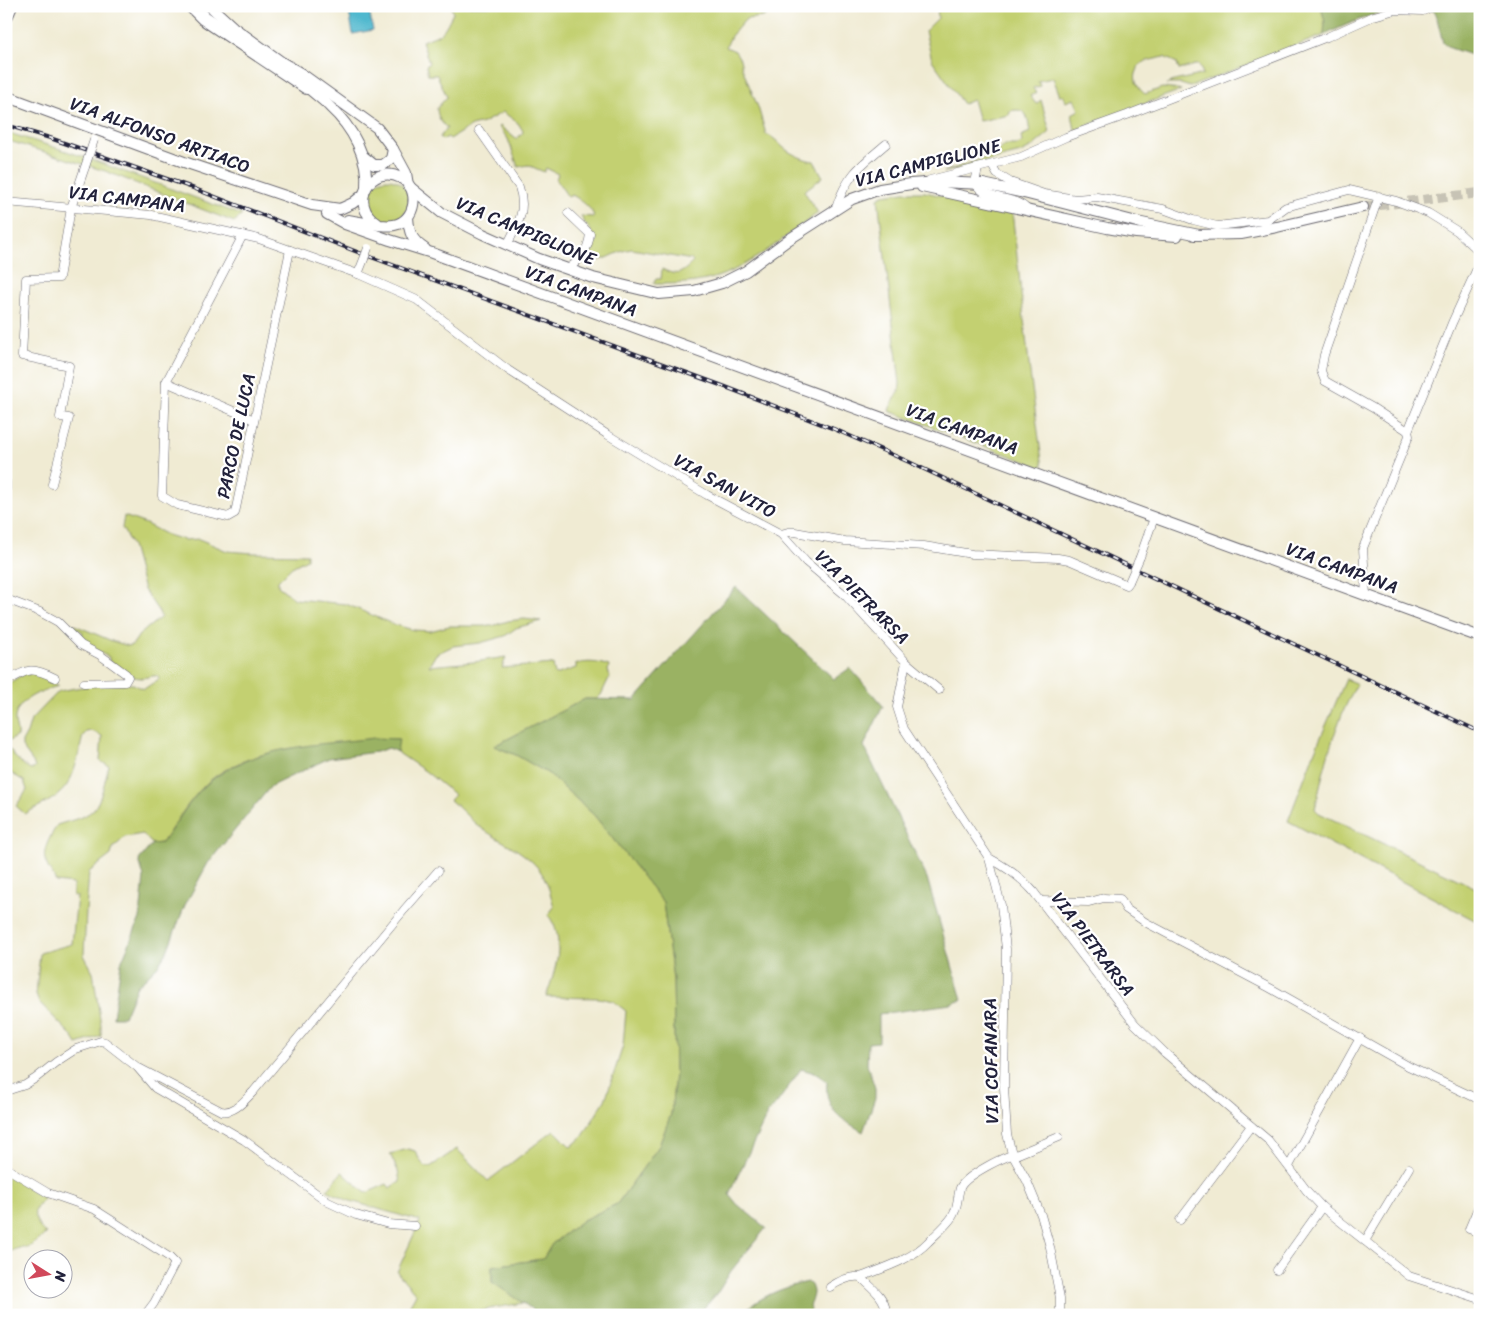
<svg xmlns="http://www.w3.org/2000/svg" width="1486" height="1321" viewBox="0 0 1486 1321" font-family="Sriracha,sans-serif">
  <rect width="100%" height="100%" fill="#fff"/>
  <filter id="ink" filterUnits="userSpaceOnUse"><feTurbulence type="fractalNoise" baseFrequency=".02" numOctaves="2"/><feDisplacementMap in="SourceGraphic" scale="10" xChannelSelector="R" yChannelSelector="G"/><feConvolveMatrix kernelMatrix="1 2 1 2 8 2 1 2 1" color-interpolation-filters="sRGB"/></filter>
  <filter id="wash" filterUnits="userSpaceOnUse"><feTurbulence type="fractalNoise" baseFrequency=".0096" numOctaves="4" result="noise"/><feDisplacementMap in="SourceGraphic" scale="20" xChannelSelector="R" yChannelSelector="G"/><feGaussianBlur stdDeviation="1.12" result="paint"/><feColorMatrix in="noise" values="0 0 0 0 0 0 0 0 0 0 0 0 0 0 0 0 0 1.4 0 .05"/><feComposite in="paint" operator="in"/></filter>
  <g filter="url(#wash)">
    <rect width="100%" height="100%" fill="#f0ebd3"/>
    <!-- green -->
    <g fill="#c3d071" stroke="#727956">
      <path d="M451 6H780L763 17 746 19 731 36 726 47 735 51 740 59 742 68 758 107 766 134C776 138 779 145 788 151 796 156 805 160 814 161L823 177 804 191 818 213C784 237 743 274 701 281 685 284 670 284 654 284L655 279H661L662 269C678 277 681 274 693 262L692 260 632 249C614 251 607 263 587 261 588 256 592 251 593 245 597 234 585 226 581 216L594 217C593 209 580 199 572 195L568 197 556 179 558 174 546 168 544 172 528 165 518 167 508 139 499 127 500 126 516 139 522 134 523 131 518 123 503 112 483 123 471 126 450 139 448 137 442 140 440 137 447 128C441 123 437 116 437 108L447 97 437 75H428L426 66 429 63 422 41C444 33 442 34 453 13Z"/>
      <path d="M937 6H1321L1325 22 1324 35 1190 87 1181 84H1166C1177 79 1191 78 1203 74L1199 65H1195L1179 70 1177 63 1164 57C1157 59 1146 60 1141 64 1137 67 1139 67 1137 71 1133 79 1137 88 1145 94L1162 88 1181 90 1075 130 1072 114 1079 110 1074 99 1066 102 1063 95 1060 96 1053 78 1038 81 1040 86 1033 88 1036 93 1030 96 1036 104 1041 100 1050 132 1032 147 1021 153 945 172H944C961 165 992 159 1005 145H1017L1022 143 1021 136 1030 132C1027 117 1028 107 1010 111L1009 115 979 121 973 100 963 104 932 60 925 31 938 18Z"/>
      <polygon points="6,132 82,156 242,215 234,222 105,171 6,140"/>
      <circle cx="388" cy="200" r="21"/>
      <path d="M904 192H925L1012 211 1030 373 1043 468 889 411C891 401 899 398 900 384L878 198 883 195Z"/>
      <path d="M124 516 146 524 167 535 184 540 199 539 227 551 253 553 307 554V559L292 567 278 581V586L295 599 346 604 395 625 414 630 430 631 449 626H492L508 621 524 619 541 621 516 628 505 636 480 643 453 646 436 654 429 666 474 662 506 657 502 668 553 664 555 675 576 668V664C588 661 598 662 609 666L608 671 610 676 601 695 597 699H585L494 746 516 755 549 774 594 815 663 902 673 979 675 1074 671 1114 659 1146 617 1204 583 1220 552 1244 543 1259 492 1266V1282L524 1303 493 1308 466 1315H404L416 1294 397 1272 420 1221 347 1200 327 1190 342 1172 366 1193 387 1184 390 1188 400 1182 398 1171 390 1154 408 1149 415 1151 421 1162 426 1167H430L457 1149 488 1181 554 1130 571 1147 583 1136 605 1100 623 1046 626 1011 613 1001 599 998 546 997C555 971 567 939 548 915L554 907C551 897 549 886 544 877 530 851 498 842 476 824 468 817 460 808 450 800L455 795 425 771 397 752 398 739C374 738 351 741 326 744 285 749 241 754 208 782 190 799 176 822 162 843L152 844 143 834 125 837 113 848 111 855 89 872 86 911 84 955 93 972 101 1025V1036L77 1044 72 1036 39 1002 36 994 40 953 72 944 77 896H73V884L56 882C53 874 47 868 45 860 42 849 52 834 57 825 68 821 85 818 93 810 102 801 105 777 109 766L100 761 102 736 92 731 86 732 83 736C78 755 75 781 59 794 50 802 36 807 25 814L16 806 27 790 24 781 6 770V750H10L16 758 30 770 35 768 33 762 22 747V742L27 733 31 720 59 691 99 684H133L144 689 159 679 158 676C152 675 147 678 141 678 129 678 119 667 109 661V657L84 645 80 639 83 632 69 626 70 623 112 641 129 646 133 644 139 635 161 617 159 612 144 590 132 546 122 528Z"/>
      <path d="M25 673H39L59 686C42 690 15 700 15 720 15 726 18 730 17 736L6 743V685Z"/>
      <path d="M1346 679 1357 684C1334 724 1325 764 1315 809L1319 813 1480 890V923L1288 821 1314 753Z"/>
      <path d="M6 1173 44 1198C36 1209 31 1211 38 1224 41 1229 42 1231 46 1234L28 1248H19L6 1253Z"/>
    </g>
    <!-- forest -->
    <g fill="#9ab263" stroke="#5e6a4f">
      <path d="M1321 6H1416C1380 10 1356 20 1324 35L1325 22Z"/>
      <polygon points="1428,6 1480,6 1480,58 1450,48 1443,43 1436,14"/>
      <path d="M736 587 834 679 850 668 883 706 864 746 927 878 962 1000 951 1004 879 1014V1042L868 1043 867 1064 875 1088V1098L863 1132C842 1119 824 1111 827 1082L818 1074 801 1069 777 1103 768 1113 729 1194 737 1204 766 1228 731 1271 718 1292 698 1315H533L532 1309 492 1282V1266L543 1259 552 1244 583 1220 617 1204 659 1146 671 1114 675 1074 673 979 663 902 594 815 549 774 516 755 494 746 585 699 635 700Z"/>
      <path d="M374 738 399 739 397 752 389 748 376 752 329 758 271 786 208 863 185 905 166 954 157 967 137 986 124 1017H113L121 963 140 918 144 877 139 860 152 844 162 843C177 823 190 798 209 782 254 745 319 745 374 738Z"/>
      <path d="M808 1282 811 1285C812 1288 813 1290 813 1293 812 1304 806 1301 812 1315H740C758 1297 783 1287 808 1282Z"/>
    </g>
    <!-- water -->
    <polygon fill="#50b8ce" stroke="#396d84" points="348,6 368,6 373,30 353,34"/>
  </g>
  <g filter="url(#ink)">
    <g fill="none" stroke-linecap="round" stroke-linejoin="round">
      <!-- secondary-tunnel -->
      <polyline stroke="#c7c3b5" stroke-width="10" stroke-dasharray="10 5" stroke-linecap="butt" points="1363,207 1480,193"/>
      <defs>
        <g id="street">
          <path d="M479 130 519 187C527 210 518 224 507 245"/>
          <polyline points="992,165 997,174 1010,182 1044,194 1076,199 1097,197 1163,209 1193,220 1217,226 1268,220 1286,207 1349,190 1396,201 1428,213 1457,231 1480,252"/>
          <path d="M978 168 975 183C987 202 1012 194 1027 209"/>
          <polyline points="930,180 1021,157 1066,137 1127,115 1327,37 1374,16 1395,10 1423,11 1434,6"/>
          <polyline points="1379,196 1324,355 1321,371 1325,381 1373,408 1408,431"/>
          <polyline points="6,202 151,215 259,239 358,274 364,259"/>
          <path d="M836 208C846 176 861 165 886 144"/>
          <polyline points="243,235 166,382 162,496 177,505 228,517 235,513 290,250"/>
          <path d="M568 269C581 259 588 251 590 234L568 213"/>
          <polyline points="358,274 417,300 508,370 608,435 707,495 781,534 788,532 795,532 845,541 924,546 972,554 1058,558 1069,560 1127,585 1129,582"/>
          <polyline points="166,382 254,420"/>
          <polyline points="6,482 6,489"/>
          <polyline points="52,484 69,418 60,417 69,366 22,356 26,279 59,278 71,208 85,167"/>
          <path d="M781 534 806 562 844 594 906 662 897 707 904 729 989 858C1006 867 1020 876 1033 891L1135 1024 1165 1053 1268 1140 1307 1191 1322 1207 1409 1276 1480 1299"/>
          <polyline points="1140,557 1154,518"/>
          <polyline points="1366,595 1363,548 1409,436 1408,431 1452,323 1480,262"/>
          <polyline points="6,599 40,612 58,622 81,645 100,655 126,674 128,677 125,682 84,683"/>
          <polyline points="906,662 939,690"/>
          <path d="M6 682C28 669 31 666 55 678"/>
          <polyline points="989,858 1001,905 1006,949 1004,1088 1007,1134 1012,1154 1027,1181 1041,1215 1050,1247 1060,1298 1060,1315"/>
          <polyline points="1041,901 1089,902 1104,898 1120,899 1126,909 1145,922 1270,988 1408,1066 1480,1100"/>
          <path d="M139 1068 221 1111C234 1114 244 1101 253 1092L404 910 438 871"/>
          <polyline points="6,1091 25,1085 36,1078 56,1062 76,1049 101,1041 105,1042 137,1067 155,1088 244,1140 328,1202 356,1215 388,1224 415,1226"/>
          <polyline points="1289,1166 1360,1038"/>
          <polyline points="6,1168 48,1193 94,1209 169,1257 175,1263 154,1303 145,1315"/>
          <polyline points="1480,1203 1469,1229 1480,1233"/>
          <polyline points="1180,1220 1251,1126"/>
          <polyline points="1365,1241 1409,1168"/>
          <polyline points="1277,1270 1322,1207"/>
          <path d="M861 1277C871 1288 884 1295 886 1311L882 1315"/>
          <path d="M830 1287C839 1281 850 1275 861 1277 883 1268 911 1260 928 1242 936 1234 946 1226 952 1217 958 1209 957 1198 960 1188 965 1176 1005 1155 1018 1154L1059 1137"/>
        </g>
        <g id="secondary">
          <polyline points="210,6 233,27 283,63 302,74 377,128 393,149 406,173 408,185"/>
          <path d="M303 83C311 92 322 98 330 107 352 127 369 157 366 188"/>
          <polyline points="6,96 184,162 312,205 340,209 353,203 364,194"/>
          <polyline points="363,156 374,165 383,165 391,159 393,149"/>
          <polyline points="922,187 1107,228 1136,233 1177,236"/>
          <polyline points="411,188 442,213 483,234 539,259 593,278 659,294 694,291 722,283 746,271 788,240 852,199 880,189 911,184 939,182 983,184 1020,192 1137,222 1199,235"/>
          <polyline points="327,214 345,224 390,240 432,253 1480,637"/>
          <path d="M408 217C409 232 411 240 425 249"/>
          <path d="M348 220C358 222 384 227 394 225 416 221 421 189 401 178 371 162 347 204 377 223"/>
          <polyline points="1194,235 1241,234 1277,227 1363,207"/>
        </g>
        <g id="highway">
          <polyline points="192,6 204,18 307,87"/>
          <polyline points="6,15 10,6"/>
        </g>
      </defs>
      <!-- street casing -->
      <use href="#street" stroke="#6a6870" stroke-width="9"/>
      <!-- secondary casing -->
      <use href="#secondary" stroke="#6a6870" stroke-width="12"/>
      <!-- highway casing -->
      <use href="#highway" stroke="#6a6870" stroke-width="16"/>
      <!-- street -->
      <use href="#street" stroke="#fff" stroke-width="8"/>
      <!-- secondary -->
      <use href="#secondary" stroke="#fff" stroke-width="10"/>
      <!-- highway -->
      <use href="#highway" stroke="#fff" stroke-width="14"/>
      <defs>
        <polyline id="rail" points="6,125 50,138 190,187 360,253 723,386 834,429 909,462 1480,732"/>
      </defs>
      <!-- rail casing -->
      <use href="#rail" stroke="#22223b" stroke-width="4"/>
      <!-- rail -->
      <use href="#rail" stroke="#fff" stroke-width="2" stroke-dasharray="5.5" stroke-linecap="butt"/>
      <defs>
        <g id="street-bridge">
          <polyline points="85,167 94,140"/>
          <polyline points="364,259 368,248"/>
          <polyline points="1129,582 1140,557"/>
        </g>
      </defs>
      <!-- street-bridge casing -->
      <use href="#street-bridge" stroke="#6a6870" stroke-width="9" stroke-linecap="butt"/>
      <!-- street-bridge -->
      <use href="#street-bridge" stroke="#fff" stroke-width="8"/>
    </g>
  </g>
  <g text-anchor="middle" stroke-width="4.5" stroke-linejoin="round" paint-order="stroke">
    <!-- street labels -->
    <g font-size="18" fill="#22223b" stroke="#fff">
      <text transform="translate(160 135) rotate(20)" y="6">VIA ALFONSO ARTIACO</text>
      <text transform="translate(928 163) rotate(-14)" y="6">VIA CAMPIGLIONE</text>
      <text transform="translate(127 199) rotate(7)" y="6">VIA CAMPANA</text>
      <text transform="translate(526 231) rotate(23)" y="6">VIA CAMPIGLIONE</text>
      <text transform="translate(581 291) rotate(20)" y="6">VIA CAMPANA</text>
      <text transform="translate(962 429) rotate(20)" y="6">VIA CAMPANA</text>
      <text transform="translate(236 436) rotate(-78)" y="6">PARCO DE LUCA</text>
      <text transform="translate(725 486) rotate(29)" y="6">VIA SAN VITO</text>
      <text transform="translate(1342 568) rotate(20)" y="6">VIA CAMPANA</text>
      <text transform="translate(862 597) rotate(45)" y="6">VIA PIETRARSA</text>
      <text transform="translate(1093 944) rotate(53)" y="6">VIA PIETRARSA</text>
      <text transform="translate(991 1061) rotate(-91)" y="6">VIA COFANARA</text>
    </g>
  </g>
  <!-- margin -->
  <rect width="1486" height="1321" fill="none" stroke="#fff" stroke-width="25"/>
  <!-- north arrow -->
  <g transform="translate(48 1274) rotate(101)"><circle r="24" fill="#ffffff" stroke="#a7a7b1"/>
  <path d="M0-4L9 19L0 12L-9 19Z" fill="#d1495b"/>
  <text y="-8" font-size="14" font-weight="bold" text-anchor="middle" fill="#22223b">N</text>
  </g>
</svg>
